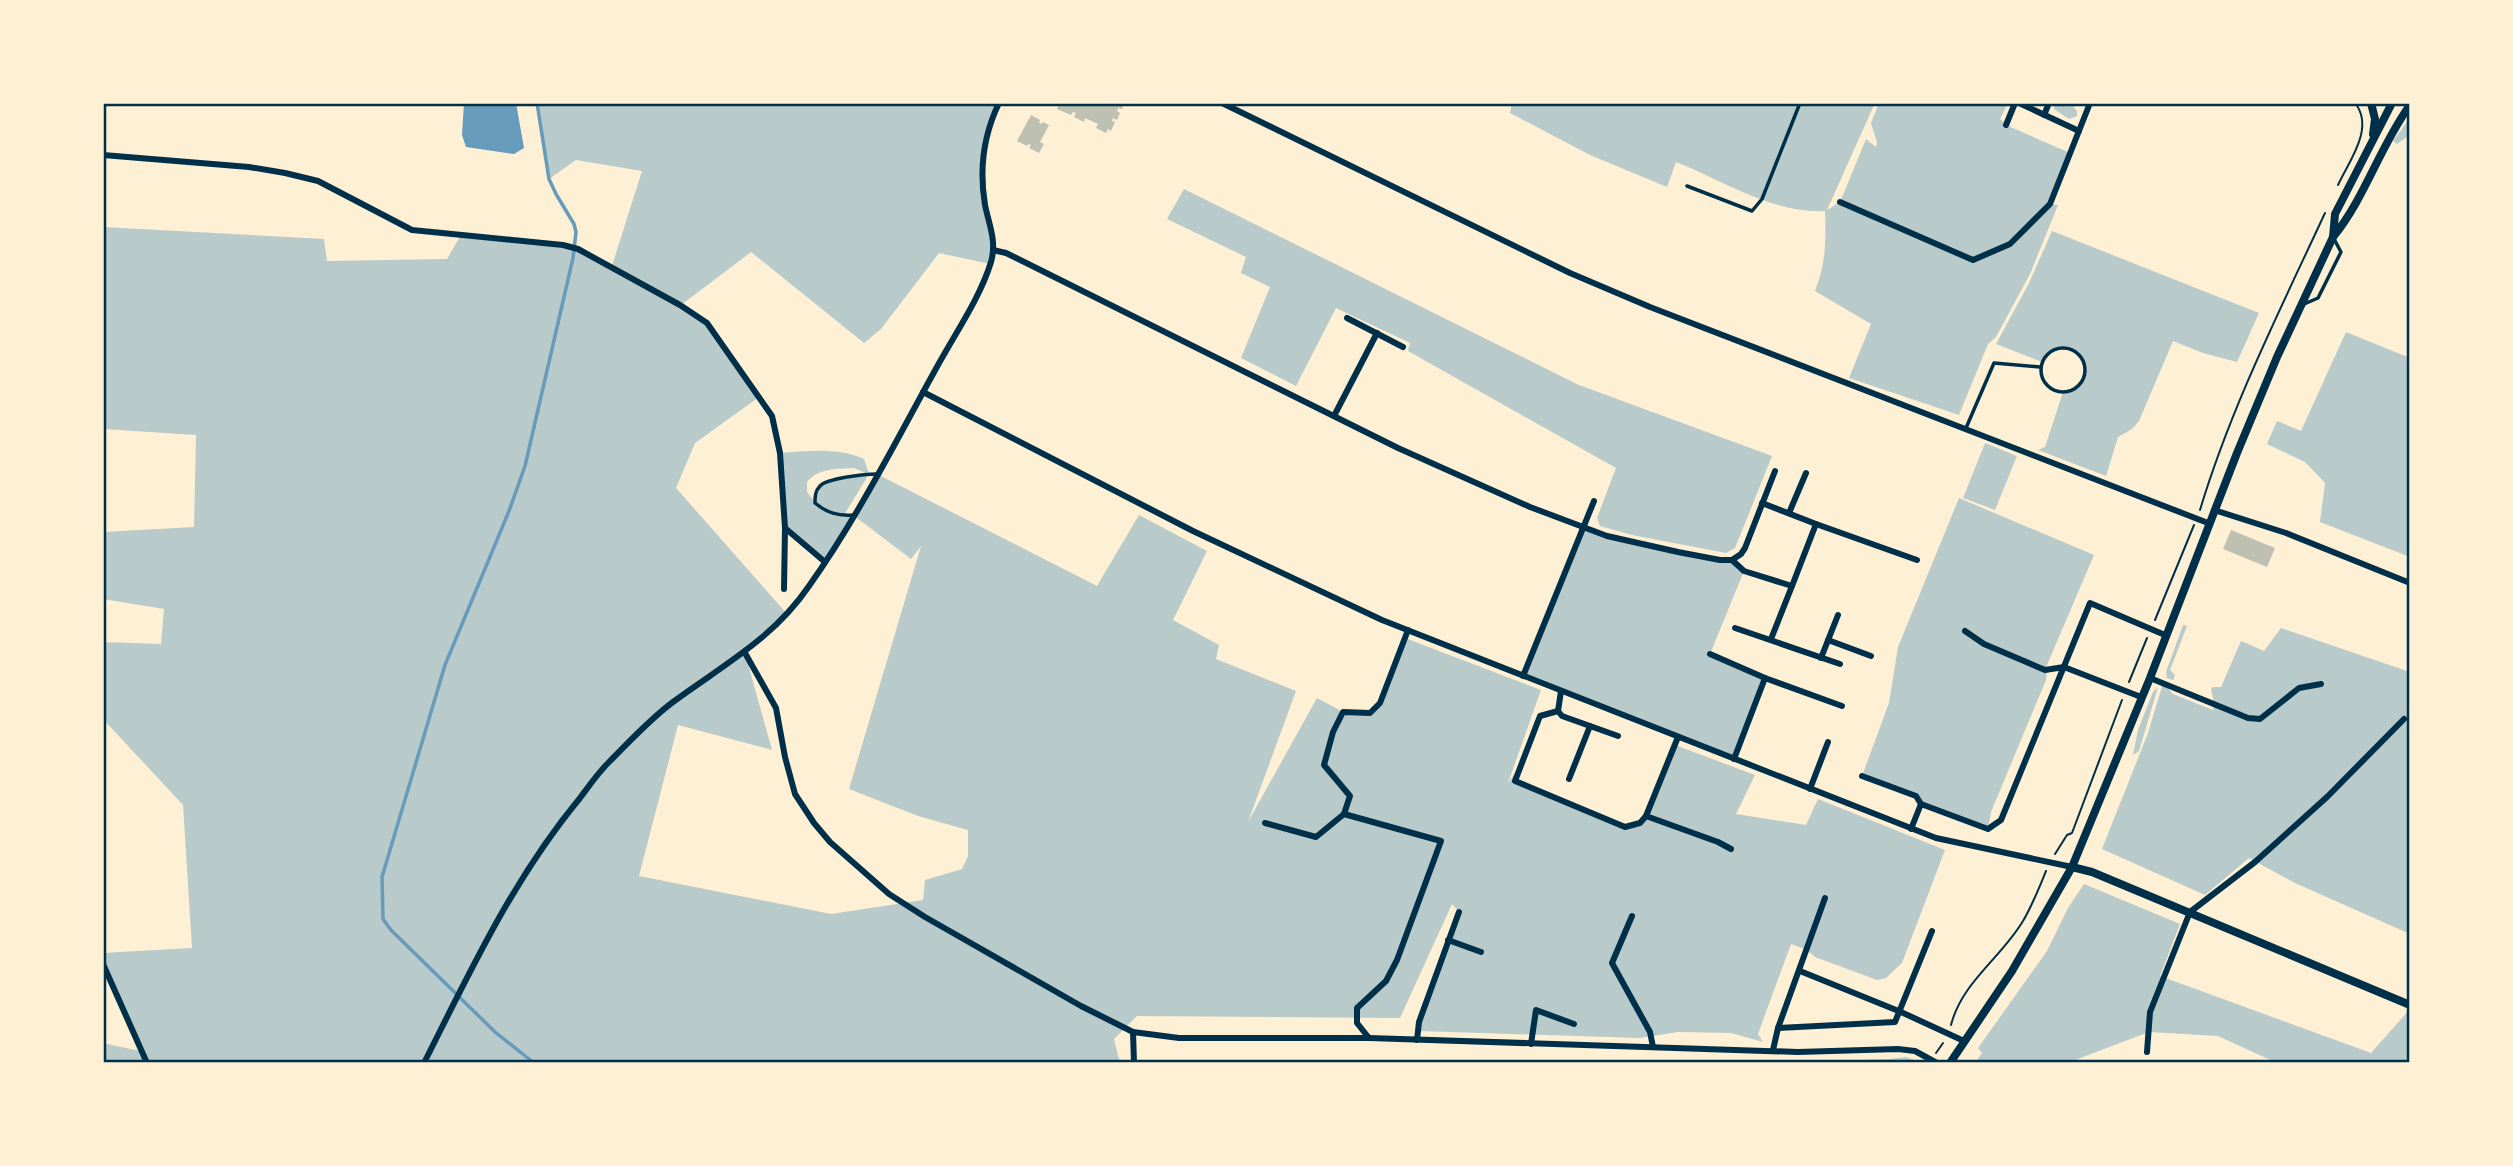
<svg xmlns="http://www.w3.org/2000/svg" width="2513" height="1166" viewBox="0 0 2513 1166" font-family="Literata,serif">
  <rect width="100%" height="100%" fill="#fdf0d5"/>
  <!-- green -->
  <g fill="#b9caca" fill-rule="evenodd">
    <path d="M537 103H999L989 124 982 174 994 236 990 264 939 253 881 329 864 343 751 252 681 305 707 323 759 397 695 443 676 488 788 615 745 653 772 750 678 725 639 876 831 914 923 900 925 880 962 869 968 856V830L918 816 849 789 921 546 911 559 853 515 825 562 785 528 780 453C808 451 838 447 864 459L869 474 844 515H853L877 474 1097 586 1139 515 1207 551 1173 620 1219 645 1216 659 1296 691 1248 822 1317 698 1343 712 1374 710 1405 638 1541 690 1508 783 1517 770 1515 781 1625 827 1640 823 1675 745 1755 775 1736 814 1806 825 1818 799 1945 850 1902 963 1886 978 1877 980 1815 957 1807 950 1791 944 1758 1034 1763 1042 1731 1033 1678 1032 1640 1038 1418 1031 1459 912 1452 904 1400 1018 1137 1016 1114 1039 1120 1063H103V1043L140 1051 103 962V953L192 948 183 805 103 719V642L161 644 164 609 103 599V532L194 527 196 435 103 429V227L324 239 327 261 447 259 461 235 578 249 611 269 642 171 576 160 549 179ZM854 468 868 474 821 484 815 502 807 492V482C818 468 837 469 854 468Z"/>
    <path d="M1512 103H1875L1827 210 1840 202 1866 139 1876 147 1877 142 1871 123 1879 103H2008L2000 119 2006 125 2070 153 2051 204 2058 205 2030 274 1996 337 1988 344 1959 415 1849 378 1871 324 1815 291C1826 264 1826 240 1825 211 1773 214 1724 181 1676 162L1667 187 1590 155 1510 113Z"/>
    <polygon points="2055,103 2075,103 2074,108 2077,111 2077,116 2069,119 2054,109"/>
    <polygon points="2410,118 2410,135 2397,144 2393,141"/>
    <polygon points="1184,189 1579,385 1772,456 1735,548 1726,553 1632,535 1600,526 1597,518 1616,468 1408,351 1410,343 1336,308 1296,386 1241,358 1270,287 1241,273 1246,257 1167,219"/>
    <path d="M2052 231 2259 313 2237 362 2203 353 2173 341 2139 421 2132 429 2118 437 2106 476 2038 450 2045 447 2063 392C2110 376 2067 323 2042 362L1996 344 2029 283Z"/>
    <polygon points="2346,332 2410,358 2410,557 2320,522 2325,483 2305,462 2267,444 2277,421 2301,431"/>
    <polygon points="1985,443 2017,456 1995,510 1963,498"/>
    <polygon points="1959,498 2094,555 2047,665 2046,680 1991,812 1988,829 1921,804 1916,796 1862,776 1889,703 1898,647"/>
    <polygon points="1582,528 1607,536 1732,560 1744,571 1710,654 1765,678 1734,759 1523,676"/>
    <polygon points="2183,625 2187,626 2170,670 2175,675 2173,680 2167,678 2166,672"/>
    <polygon points="2281,628 2410,672 2410,934 2295,883 2249,858 2205,895 2102,849 2148,733 2163,683 2173,694 2213,710 2214,703 2211,689 2213,687 2221,687 2241,641 2264,651"/>
    <polygon points="2158,687 2139,751 2133,755 2138,730 2153,692"/>
    <polygon points="2084,884 2180,924 2160,976 2371,1053 2410,1009 2410,1063 2277,1063 2218,1036 2149,1032 2067,1063 1975,1063 1982,1053 1978,1048 2047,951 2068,908"/>
    <polygon points="1906,1057 1922,1063 1761,1063 1890,1059"/>
  </g>
  <!-- water -->
  <polygon fill="#669bbc" points="464,103 516,103 524,148 514,154 466,147 462,135"/>
  <g fill="none" stroke-linecap="round" stroke-linejoin="round">
    <!-- stream -->
    <polyline stroke="#669bbc" stroke-width="3.5" points="534,1063 495,1032 391,930 383,919 382,877 445,665 509,511 525,466 573,258 576,232 574,224 556,194 549,179 537,103"/>
  </g>
  <!-- building -->
  <g fill="#bec0b2">
    <polygon points="1060,103 1124,103 1122,109 1118,108 1117,111 1120,113 1117,120 1113,118 1112,121 1115,122 1111,131 1108,129 1106,133 1096,128 1098,124 1085,118 1084,122 1074,117 1076,113 1073,112 1071,115 1057,109"/>
    <polygon points="1031,115 1040,120 1039,123 1041,124 1043,122 1049,125 1040,142 1044,144 1039,153 1029,148 1031,145 1028,144 1027,146 1017,141"/>
    <polygon points="2231,530 2275,548 2267,567 2223,549"/>
  </g>
  <g fill="none" stroke-linecap="round" stroke-linejoin="round">
    <!-- path -->
    <g stroke="#003049" stroke-width="2">
      <path d="M2338 185C2349 161 2375 128 2355 103"/>
      <path d="M2200 510C2231 407 2280 310 2325 213"/>
      <polyline points="2155,620 2194,525"/>
      <polyline points="2129,682 2147,638"/>
      <polyline points="2055,854 2067,835 2072,833 2122,700"/>
      <path d="M1951 1025C1962 982 2001 958 2023 921 2032 906 2039 888 2046 871"/>
      <polyline points="1936,1053 1943,1043"/>
    </g>
    <!-- service -->
    <g stroke="#003049" stroke-width="3.5">
      <polyline points="1687,186 1752,211 1762,199 1800,103"/>
      <polyline points="2302,305 2318,298 2341,252 2334,239"/>
      <circle cx="2063" cy="370" r="22"/>
      <polyline points="1966,428 1994,363 2040,367"/>
      <path d="M853 515C838 516 827 513 815 503 815 497 815 491 820 486 827 478 866 474 877 474"/>
    </g>
    <!-- minor -->
    <g stroke="#003049" stroke-width="6">
      <polyline points="1222,103 1570,273 1650,307 2208,523"/>
      <polyline points="2019,103 2079,131"/>
      <polyline points="2044,115 2049,103"/>
      <polyline points="2006,125 2015,103"/>
      <polyline points="103,155 249,167 285,173 318,181 412,230 563,245 578,249 680,305 707,323 772,416 780,453 785,528 825,562"/>
      <polyline points="1840,202 1973,260 2010,244 2050,204 2090,103"/>
      <polyline points="993,250 1006,253 1398,448 1530,507 1607,536 1678,552 1720,560 1732,560 1744,571 1792,586 1816,524 1917,560"/>
      <polyline points="1347,318 1403,347"/>
      <polyline points="923,392 1193,531 1382,620 1936,838 2072,867"/>
      <polyline points="1334,416 1377,333"/>
      <polyline points="1762,503 1816,524"/>
      <polyline points="2214,510 2286,533 2410,583"/>
      <polyline points="1789,513 1806,473"/>
      <polyline points="1732,560 1741,554 1745,548 1775,471"/>
      <polyline points="784,589 785,528"/>
      <polyline points="1735,628 1840,664"/>
      <polyline points="1965,631 1984,644 2045,670 2064,667 2141,697"/>
      <polyline points="1771,639 1792,586"/>
      <polyline points="1828,640 1871,656"/>
      <polyline points="745,653 776,708 785,757 795,794 814,823 830,842 889,894 925,917 1081,1006 1133,1032 1179,1038 1369,1038 1798,1052 1898,1049 1915,1051 1937,1063"/>
      <polyline points="1710,654 1765,678 1842,706"/>
      <polyline points="1821,658 1838,615"/>
      <polyline points="1523,676 1594,501"/>
      <polyline points="2150,678 2248,718 2260,719 2299,688 2321,684"/>
      <polyline points="1561,691 1558,711 1562,716 1618,736"/>
      <polyline points="1558,711 1540,716 1515,781 1625,827 1640,823 1646,816 1678,737"/>
      <polyline points="1734,759 1765,678"/>
      <polyline points="1862,776 1916,796 1921,804"/>
      <polyline points="1569,779 1590,726"/>
      <polyline points="1810,789 1828,742"/>
      <polyline points="1344,814 1441,841 1397,960 1386,981 1357,1008 1357,1023 1369,1038"/>
      <polyline points="1646,816 1718,842 1731,849"/>
      <polyline points="1265,823 1316,837 1344,814 1350,796 1324,765 1333,732 1343,712 1370,713 1380,703 1408,630"/>
      <polyline points="1911,829 1921,804 1988,829 2001,820 2090,603 2165,635"/>
      <polyline points="1632,916 1612,963 1650,1032 1653,1047"/>
      <polyline points="1448,940 1481,952"/>
      <polyline points="103,964 147,1063"/>
      <polyline points="1800,971 1901,1012 1964,1041"/>
      <polyline points="1778,1028 1895,1022 1932,931"/>
      <polyline points="1133,1032 1134,1063"/>
      <polyline points="1417,1040 1419,1022 1459,912"/>
      <polyline points="1531,1044 1536,1010 1574,1024"/>
      <polyline points="1773,1050 1778,1028 1825,898"/>
      <polyline points="2147,1052 2150,1012 2190,912 2255,862 2327,797 2404,719"/>
      <path d="M424 1063C471 970 513 879 580 798 589 786 598 773 609 762 629 742 650 719 673 702 723 665 773 639 809 586 858 517 897 439 938 365 956 332 980 298 991 262 997 241 989 225 985 205 979 169 983 136 999 103"/>
    </g>
    <!-- tertiary -->
    <g stroke="#003049" stroke-width="8">
      <polyline points="2371,103 2375,119 2373,134"/>
      <polyline points="2333,237 2335,214 2392,103"/>
      <polyline points="2072,867 2092,872 2410,1005"/>
      <path d="M1950 1063 2012 971 2072 867 2150 678 2237 453 2277 357 2333 237C2365 198 2380 146 2410 105"/>
    </g>
  </g>
  <!-- border -->
  <rect width="2513" height="1166" fill="none" stroke="#fdf0d5" stroke-width="210"/>
  <rect x="105" y="105" width="2303" height="956" fill="none" stroke="#003049" stroke-width="2.5"/>
</svg>
